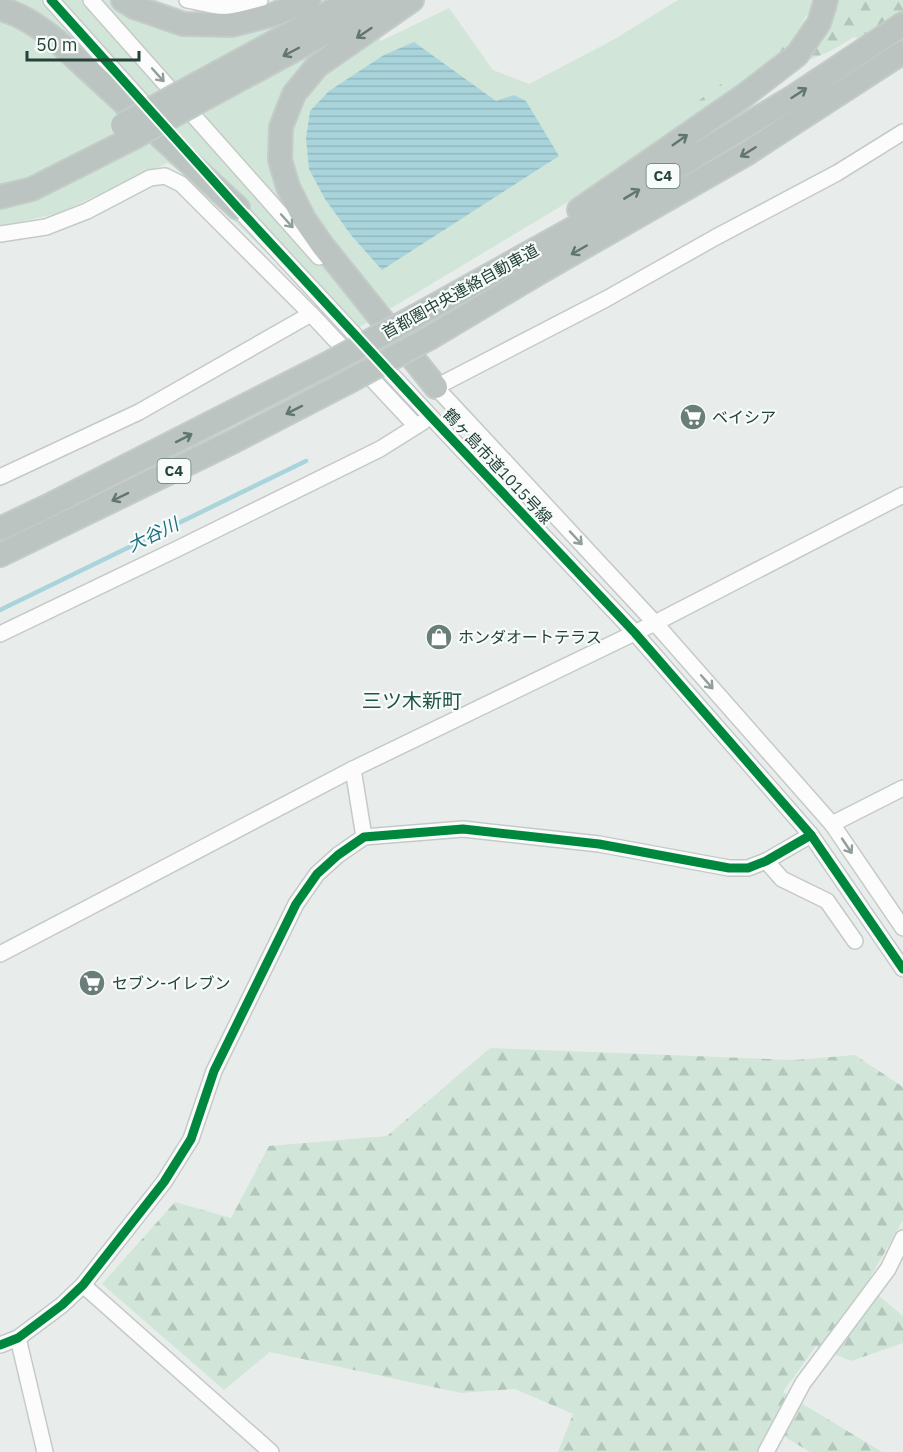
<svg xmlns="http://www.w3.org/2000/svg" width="903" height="1452" viewBox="0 0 903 1452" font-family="'IBM Plex Sans','Noto Sans JP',sans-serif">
  <defs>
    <pattern id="forest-firs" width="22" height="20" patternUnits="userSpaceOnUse" patternTransform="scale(1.5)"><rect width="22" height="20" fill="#d1e6d8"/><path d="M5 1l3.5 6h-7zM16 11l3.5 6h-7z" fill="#b3c6ba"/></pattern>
    <pattern id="water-rules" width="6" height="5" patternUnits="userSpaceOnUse" patternTransform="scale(1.5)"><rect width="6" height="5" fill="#a9d4db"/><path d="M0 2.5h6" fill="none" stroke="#91b7bd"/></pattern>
  </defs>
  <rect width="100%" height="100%" fill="#e8edeb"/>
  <!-- grass -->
  <polygon fill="#d1e6d8" points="0,0 156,0 208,18 273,6 288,0 351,0 381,41 449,8 493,70 529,84 613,40 678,0 814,0 814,5 786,45 749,81 593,187 348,334 187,174 167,163 59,213 11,224 0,225"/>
  <!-- forest -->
  <g fill="url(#forest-firs)">
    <polygon points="832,0 903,0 903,52 854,37 829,52 693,105"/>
    <polygon points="490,1048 795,1060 855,1055 903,1087 903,1220 866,1285 903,1316 903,1343 851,1361 816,1346 783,1392 882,1452 810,1452 780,1434 766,1452 558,1452 573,1414 515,1389 461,1393 270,1352 224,1390 102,1284 175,1202 231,1218 269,1146 387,1136"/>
  </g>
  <!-- water -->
  <polygon fill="url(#water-rules)" points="414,42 496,101 514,95 526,101 559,156 382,270 351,235 325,199 309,169 306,138 310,111 329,91 384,55"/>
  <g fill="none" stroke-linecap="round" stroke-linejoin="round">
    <!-- stream -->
    <polyline stroke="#a9d4db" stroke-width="4.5" points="0,610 306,461"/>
    <defs>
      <g id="minor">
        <polyline points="51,0 155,116"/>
        <polyline points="91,0 319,257"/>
        <polyline points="187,0 221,7 255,2 260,0"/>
        <polyline points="231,201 431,417 635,633 811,835 903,969"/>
        <polyline points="0,234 46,227 87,211 150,178 165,176 181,184 311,314 416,426"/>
        <polyline points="431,382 655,623 832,824 903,928"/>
        <polyline points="436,387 606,299 716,237 837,173 903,132"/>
        <polyline points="0,477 139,412 311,314"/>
        <polyline points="0,634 177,549 380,449 423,422"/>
        <polyline points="353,769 364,837"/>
        <polyline points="832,824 903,788"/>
        <polyline points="766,861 782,879 827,901 855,941"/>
        <polyline points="0,954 353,769 655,623 903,495"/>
        <polyline points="83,1285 271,1452"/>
        <polyline points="18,1338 45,1452"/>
        <polyline points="0,1345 18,1338 62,1305 83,1285 164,1182 191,1139 214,1071 296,904 317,874 338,855 364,837 463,829 599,844 729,868 748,868 766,861 811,835"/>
        <polyline points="766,1452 803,1383 888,1269 903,1238"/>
      </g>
      <g id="highway">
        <polyline points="123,0 134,7 183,24 232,25 275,14 309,0"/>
        <polyline points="412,0 317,66 294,94 281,127 280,160 288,187 304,219 322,245 436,387"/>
        <path d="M0 9C22 14 40 28 57 41L238 208"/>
        <polyline points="199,83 352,0"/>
        <polyline points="207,97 368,10 399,0"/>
        <polyline points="0,197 32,189 133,138"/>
        <polyline points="579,210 745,95 797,55 819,23 826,0"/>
        <polyline points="416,316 608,209 793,97 903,24"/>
        <polyline points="431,337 540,272 746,154 903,52"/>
        <polyline points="0,529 48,506 331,362"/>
        <polyline points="0,555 234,441 346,383"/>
      </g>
    </defs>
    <!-- minor casing -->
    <use href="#minor" stroke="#c5cac8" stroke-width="18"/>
    <!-- highway casing -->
    <use href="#highway" stroke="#c3ccc9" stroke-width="26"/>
    <!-- minor -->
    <use href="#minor" stroke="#fcfcfc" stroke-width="15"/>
    <!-- highway -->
    <use href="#highway" stroke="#bcc4c2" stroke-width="22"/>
    <defs>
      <g id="highway-bridge">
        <polyline points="122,125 199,83"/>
        <polyline points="133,138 207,97"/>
        <polyline points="331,362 416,316"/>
        <polyline points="346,383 431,337"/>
      </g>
    </defs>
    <!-- highway-bridge casing -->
    <use href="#highway-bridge" stroke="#c3ccc9" stroke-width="26" stroke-linecap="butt"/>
    <!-- highway-bridge -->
    <use href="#highway-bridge" stroke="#bcc4c2" stroke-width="22"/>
    <defs>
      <g id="cycleway">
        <polyline points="51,0 238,208 431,417 635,633 811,835 903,969"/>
        <polyline points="0,1345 18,1338 62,1305 83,1285 164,1182 191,1139 214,1071 296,904 317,874 338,855 364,837 463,829 599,844 729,868 748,868 766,861 811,835"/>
      </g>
    </defs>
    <!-- cycleway casing -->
    <use href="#cycleway" stroke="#f7fbf9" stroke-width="13"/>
    <!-- cycleway -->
    <use href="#cycleway" stroke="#00873e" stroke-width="9"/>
  </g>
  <!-- one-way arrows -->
  <defs><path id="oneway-shaft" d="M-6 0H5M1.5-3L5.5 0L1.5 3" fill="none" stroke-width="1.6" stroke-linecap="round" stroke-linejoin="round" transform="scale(1.5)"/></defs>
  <g stroke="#617670">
    <use href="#oneway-shaft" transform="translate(364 33) rotate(146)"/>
    <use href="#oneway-shaft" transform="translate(291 52) rotate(152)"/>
    <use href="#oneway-shaft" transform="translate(799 93) rotate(-33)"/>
    <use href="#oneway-shaft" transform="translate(680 140) rotate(-35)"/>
    <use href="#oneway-shaft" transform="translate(748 152) rotate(148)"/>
    <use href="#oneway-shaft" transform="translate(632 194) rotate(-31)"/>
    <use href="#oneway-shaft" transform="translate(579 250) rotate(150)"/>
    <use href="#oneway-shaft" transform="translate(294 410) rotate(153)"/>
    <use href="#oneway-shaft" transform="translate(184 438) rotate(-27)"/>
    <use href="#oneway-shaft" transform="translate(120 497) rotate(154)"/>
  </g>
  <g stroke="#909f9b">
    <use href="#oneway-shaft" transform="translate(158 75) rotate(48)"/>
    <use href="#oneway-shaft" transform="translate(287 221) rotate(48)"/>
    <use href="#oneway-shaft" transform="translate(576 538) rotate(47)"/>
    <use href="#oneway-shaft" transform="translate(707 682) rotate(49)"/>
    <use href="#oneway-shaft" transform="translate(847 846) rotate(56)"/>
  </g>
  <!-- icons -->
  <defs>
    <symbol id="supermarket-disc" viewBox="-11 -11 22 22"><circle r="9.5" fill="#697e78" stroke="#f7fbf9"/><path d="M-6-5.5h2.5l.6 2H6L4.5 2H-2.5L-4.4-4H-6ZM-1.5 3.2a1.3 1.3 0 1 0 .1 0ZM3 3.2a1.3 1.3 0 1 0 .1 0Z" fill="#fff"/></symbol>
    <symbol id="shop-disc" viewBox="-11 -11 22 22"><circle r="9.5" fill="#697e78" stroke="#f7fbf9"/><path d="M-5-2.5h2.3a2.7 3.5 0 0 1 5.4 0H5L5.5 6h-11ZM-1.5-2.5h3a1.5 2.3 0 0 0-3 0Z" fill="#fff"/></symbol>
  </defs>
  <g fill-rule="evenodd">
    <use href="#supermarket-disc" x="678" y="402" width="30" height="30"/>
    <use href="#shop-disc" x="424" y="622" width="30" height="30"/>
    <use href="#supermarket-disc" x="77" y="968" width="30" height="30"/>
  </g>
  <g text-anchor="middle" stroke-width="4.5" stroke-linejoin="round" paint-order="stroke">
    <!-- shield labels -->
    <g fill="#f7fbf9" stroke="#637a73" stroke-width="1.5">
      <rect x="646.5" y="164" width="33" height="24" rx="4.5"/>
      <rect x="157.5" y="459" width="33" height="24" rx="4.5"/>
    </g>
    <g font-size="15" font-weight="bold" fill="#24423a">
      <text x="663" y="181">C4</text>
      <text x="174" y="476">C4</text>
    </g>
    <!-- street labels -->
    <g font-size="16" fill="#24423a" stroke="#f7fbf9">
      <text transform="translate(460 291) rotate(-29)" y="6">首都圏中央連絡自動車道</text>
      <text transform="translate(498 466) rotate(47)" y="6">鶴ヶ島市道1015号線</text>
    </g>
    <!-- poi labels -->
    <g font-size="16" fill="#24423a" stroke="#f7fbf9" text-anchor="start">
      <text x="712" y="423">ベイシア</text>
      <text x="458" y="643">ホンダオートテラス</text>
      <text x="112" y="989">セブン-イレブン</text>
    </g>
    <!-- water labels -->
    <g font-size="18" font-style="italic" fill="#1c6f80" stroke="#f7fbf9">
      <text transform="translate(153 535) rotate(-26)" y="6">大谷川</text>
    </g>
    <!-- quarter labels -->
    <g font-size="20" fill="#1f5548" stroke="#f7fbf9">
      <text x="412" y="708">三ツ木新町</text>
    </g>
  </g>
  <!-- scale -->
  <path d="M27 51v9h112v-9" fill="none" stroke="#24423a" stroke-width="3"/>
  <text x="36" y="51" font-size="18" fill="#24423a" stroke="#f7fbf9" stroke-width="4.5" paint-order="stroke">50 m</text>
</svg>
